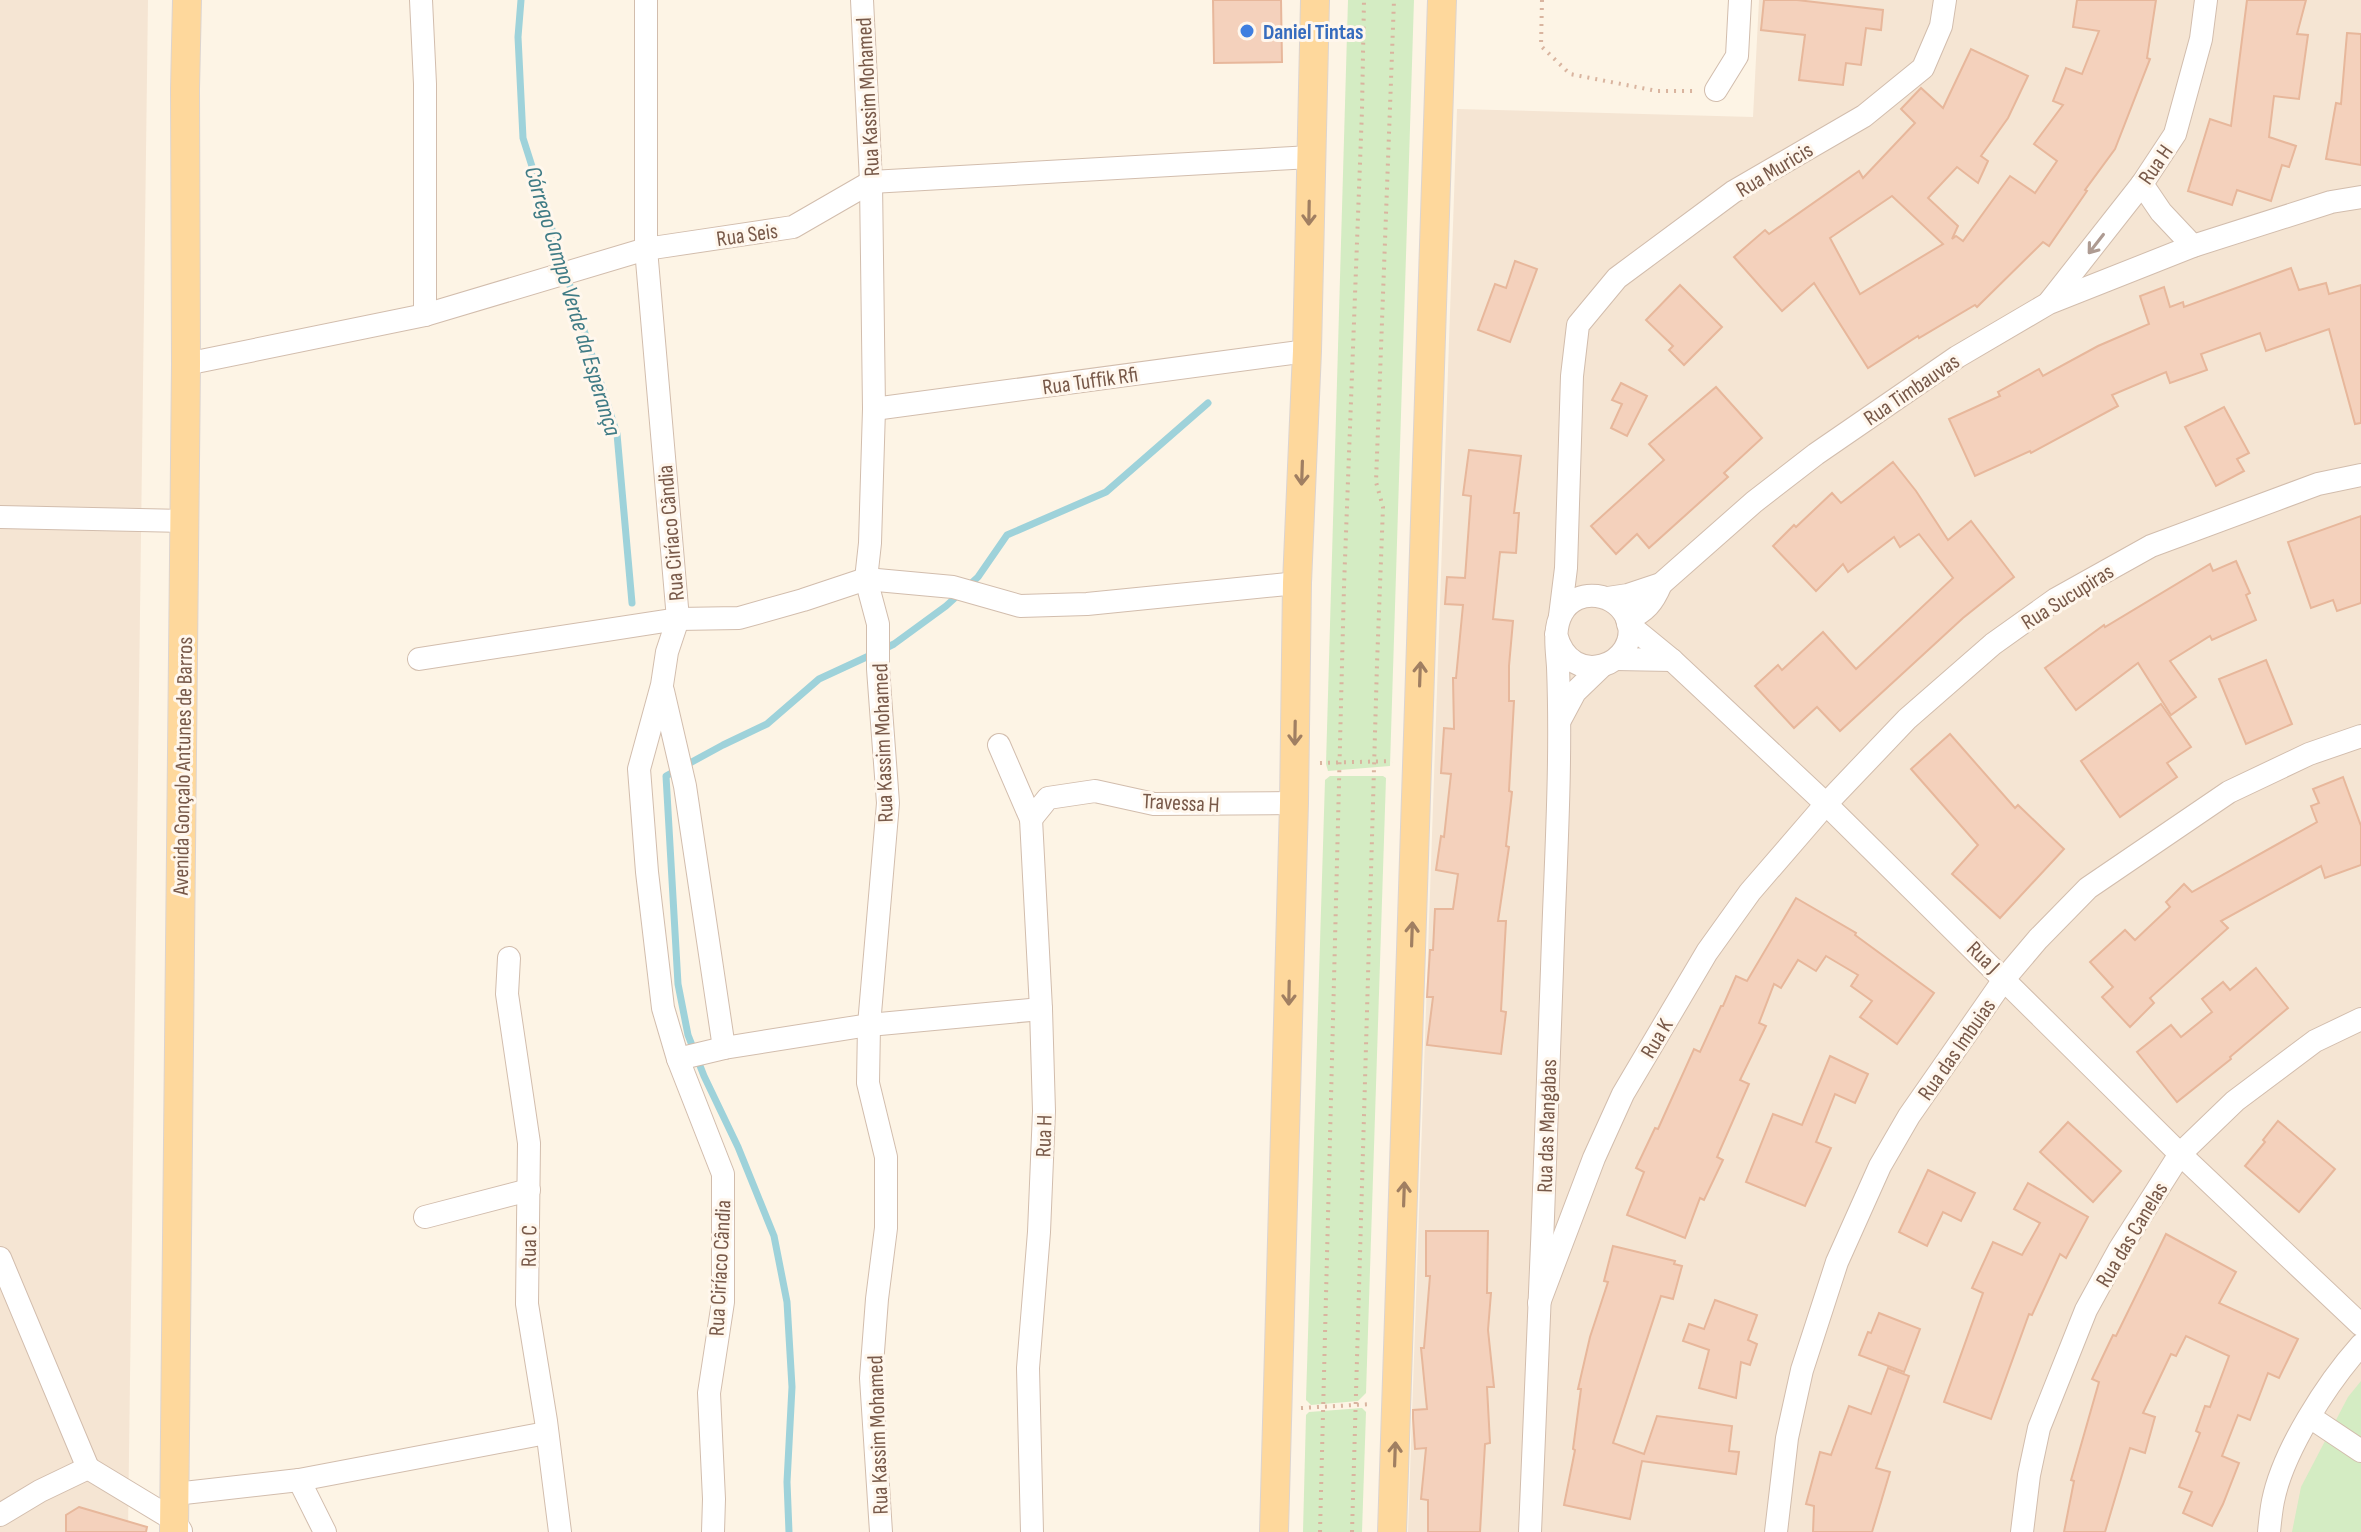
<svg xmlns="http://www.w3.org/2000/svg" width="2361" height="1532" viewBox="0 0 2361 1532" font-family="'Sofia Sans Condensed',sans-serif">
  <rect width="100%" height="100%" fill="#fdf4e5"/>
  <!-- residential -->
  <g fill="#f5e5d3">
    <polygon points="0,0 148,0 128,1532 0,1532"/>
    <polygon points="1759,0 2361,0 2361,1532 1408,1532 1457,109 1753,117"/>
  </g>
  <!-- green -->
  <g fill="#d4ecc3">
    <polygon points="1348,0 1414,0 1390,766 1328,771 1326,764"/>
    <polygon points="1330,776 1383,776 1386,778 1366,1393 1358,1401 1311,1405 1306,1400 1325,780"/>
    <polygon points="2361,1381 2361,1532 2292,1532 2301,1487 2348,1397"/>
    <polygon points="1362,1408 1366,1412 1362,1532 1303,1532 1306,1415 1309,1412"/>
  </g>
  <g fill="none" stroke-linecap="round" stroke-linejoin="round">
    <!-- stream -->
    <g stroke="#9ed2da" stroke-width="7">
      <polyline points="521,0 518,37 523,138 617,434 632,603"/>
      <polyline points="884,649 894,644 946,606 978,577 1007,535 1106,492 1208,403"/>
      <polyline points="789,1532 787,1482 792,1387 787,1302 774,1236 738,1147 704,1076 688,1035 678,984 666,776 723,745 767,724 819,679 873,654"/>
    </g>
  </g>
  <!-- building -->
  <g fill="#f4d1bc" stroke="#e7b79b" stroke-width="2" fill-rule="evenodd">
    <polygon points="1213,0 1281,0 1282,62 1214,63"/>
    <polygon points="1764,0 1797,0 1883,10 1881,30 1866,28 1861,65 1846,63 1843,85 1799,80 1805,35 1761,30"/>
    <path d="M2077 0H2156L2147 58 2150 59 2115 149 2085 190 2087 191 2049 246 2043 242 1977 307 1975 305 1919 338 1918 336 1868 368 1814 283 1782 311 1734 257 1765 230 1769 234 1859 171 1863 178 1915 123 1901 109 1921 88 1943 108 1971 49 2028 76 2008 118 1981 156 1988 161 1978 183 1957 167 1928 198 1958 226 1952 239 1956 236 1963 241 2010 176 2035 193 2057 161 2034 144 2063 105 2053 101 2066 68 2082 74 2099 31 2073 27ZM1892 196 1943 244 1860 294 1830 238Z"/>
    <polygon points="2247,0 2306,0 2297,34 2308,35 2299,99 2274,96 2269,137 2296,146 2289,167 2282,165 2271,201 2237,190 2232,205 2188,191 2210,119 2231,126"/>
    <polygon points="2347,33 2361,34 2361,165 2326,159 2336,103 2341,104"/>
    <polygon points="1515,261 1537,269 1510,342 1478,330 1495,284 1506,288"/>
    <polygon points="2291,268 2299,290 2326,283 2329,294 2361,285 2361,423 2355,424 2329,329 2266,351 2260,333 2201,354 2207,370 2170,383 2166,372 2112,395 2118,406 2031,453 2030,451 1975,476 1949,419 2000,396 1998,392 2039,369 2043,376 2098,346 2149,324 2140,296 2164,287 2170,307 2183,302 2184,307"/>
    <polygon points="1680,285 1722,327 1684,365 1669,350 1673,346 1646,320"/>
    <polygon points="1621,383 1647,396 1627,436 1611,428 1622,404 1612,400"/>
    <polygon points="1716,387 1762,438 1724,473 1728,477 1649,548 1637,534 1616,554 1591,526 1664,460 1649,444"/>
    <polygon points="2224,407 2249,453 2237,459 2244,471 2216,486 2185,427"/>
    <polygon points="1469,450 1521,456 1514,513 1519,513 1516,553 1500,552 1493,619 1513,621 1509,666 1509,701 1514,701 1509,791 1512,792 1506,846 1509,847 1498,921 1506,921 1501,1011 1506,1012 1501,1054 1427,1045 1433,997 1427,997 1430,950 1433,950 1435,909 1453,909 1458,874 1436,870 1441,836 1444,837 1451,774 1441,773 1444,728 1454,729 1453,678 1456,678 1463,605 1445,604 1447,577 1465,578 1471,496 1463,495"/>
    <polygon points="1893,462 1916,491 1948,540 1971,521 2014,577 1963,618 1840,731 1817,707 1794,728 1755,686 1778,665 1782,670 1823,632 1856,669 1953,578 1919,534 1900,547 1894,537 1848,572 1843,564 1816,591 1773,546 1794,525 1796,527 1832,493 1841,503"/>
    <polygon points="2361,516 2361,603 2337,611 2333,600 2311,608 2288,542"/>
    <polygon points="2236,561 2250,593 2246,595 2256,620 2212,640 2210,636 2170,661 2196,697 2171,715 2138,663 2076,710 2045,668 2104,625 2105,627 2210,564 2213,571"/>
    <polygon points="2266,660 2292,724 2246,744 2219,679"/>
    <polygon points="2161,704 2191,747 2167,763 2177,777 2120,817 2081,761"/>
    <polygon points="1950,734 2015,808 2018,805 2064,849 2000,918 1952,874 1978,845 1911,769"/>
    <polygon points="2343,777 2361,826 2361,865 2325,878 2321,866 2221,921 2228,928 2150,998 2154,1003 2130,1027 2102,997 2113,987 2090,962 2125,930 2135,940 2170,907 2166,902 2184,884 2192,892 2317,822 2311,806 2319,803 2313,789"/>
    <polygon points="1796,898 1856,933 1855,935 1934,993 1897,1044 1860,1017 1872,1001 1851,986 1858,975 1826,956 1816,971 1798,960 1781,988 1774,984 1759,1023 1766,1026 1740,1080 1749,1084 1717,1157 1723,1160 1704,1200 1700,1198 1685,1238 1627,1215 1644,1172 1636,1168 1655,1128 1658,1129 1694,1049 1700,1052 1721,1006 1723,1006 1736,976 1747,981"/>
    <polygon points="2256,968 2288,1008 2230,1057 2231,1059 2177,1102 2137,1052 2171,1025 2181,1037 2212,1012 2202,999 2223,982 2230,990"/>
    <polygon points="1830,1056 1868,1074 1855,1103 1835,1094 1816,1142 1831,1148 1805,1206 1746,1182 1773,1114 1802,1125"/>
    <polygon points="2278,1121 2335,1169 2299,1212 2245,1166 2265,1142 2263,1140"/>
    <polygon points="2068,1122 2121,1171 2093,1202 2040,1152"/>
    <polygon points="1928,1170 1975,1193 1961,1221 1943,1212 1927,1246 1899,1232"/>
    <polygon points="2028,1183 2088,1217 2066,1258 2060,1254 2032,1315 2029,1314 1991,1419 1944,1402 1983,1293 1972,1288 1993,1242 2022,1255 2040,1223 2014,1209"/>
    <polygon points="1426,1231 1488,1231 1487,1293 1491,1293 1488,1330 1494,1387 1487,1387 1490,1443 1485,1444 1480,1532 1428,1532 1428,1500 1421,1499 1426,1448 1415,1449 1413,1418 1413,1410 1427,1409 1421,1348 1424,1348 1430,1276 1426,1276"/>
    <polygon points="2166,1234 2236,1272 2219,1303 2298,1339 2279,1378 2268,1373 2250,1420 2238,1415 2222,1456 2239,1463 2223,1504 2212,1526 2183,1513 2192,1492 2179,1487 2200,1433 2196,1431 2205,1406 2210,1407 2229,1356 2186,1336 2176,1356 2171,1354 2143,1413 2155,1417 2145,1453 2130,1448 2105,1532 2064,1532 2074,1481 2071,1480 2099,1382 2092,1379 2113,1335 2116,1336"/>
    <polygon points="1613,1246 1675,1261 1674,1264 1682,1266 1673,1299 1661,1296 1613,1443 1644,1454 1657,1416 1732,1426 1729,1451 1739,1452 1736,1474 1642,1461 1630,1519 1564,1505 1575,1450 1573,1449 1581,1389 1578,1389 1590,1337 1608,1282 1604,1281"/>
    <polygon points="1715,1300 1757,1315 1748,1340 1757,1344 1750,1365 1741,1362 1736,1398 1699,1388 1709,1350 1683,1341 1689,1324 1704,1329"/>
    <polygon points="1879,1313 1920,1329 1904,1372 1859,1355 1868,1332 1871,1333"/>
    <polygon points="1888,1368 1909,1376 1876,1468 1890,1472 1872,1532 1813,1532 1814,1506 1806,1504 1820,1452 1831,1455 1849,1406 1871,1414"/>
    <polygon points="79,1507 147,1527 146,1532 66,1532 66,1515"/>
  </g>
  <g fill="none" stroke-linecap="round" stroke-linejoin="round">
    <defs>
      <g id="minor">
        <polyline points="421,0 425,84 425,315"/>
        <polyline points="646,0 646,249 678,619 667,652 662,685 639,769 647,872 663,1008 678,1059 723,1174 723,1302 709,1393 714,1499 713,1532"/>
        <polyline points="862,0 871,182 874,409 870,543 866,579 878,624 878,669 888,803 869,1025 868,1083 886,1157 886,1228 877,1299 871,1378 881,1532"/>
        <polyline points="1716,90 1737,56 1740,0"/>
        <polyline points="2142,184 2161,212 2193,246"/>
        <polyline points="2050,301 2142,184 2175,134 2201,39 2206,0"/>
        <polyline points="186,364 425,315 646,249 793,227 871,182 1311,157"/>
        <polyline points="874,409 1307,351"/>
        <polyline points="0,517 185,521"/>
        <polyline points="1608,598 1628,595 1661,584 1754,502 1816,454 1957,357 2049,303 2193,246 2331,202 2361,197"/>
        <polyline points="1560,616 1566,568 1572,376 1578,325 1617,278 1733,192 1864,116 1923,68 1941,26 1945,0"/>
        <path d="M1627 620C1646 611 1653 603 1661 584"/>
        <polyline points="1628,624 1672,660 1826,804 2180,1154 2361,1325"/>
        <polyline points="419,659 678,619 739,618 803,600 866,579 953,587 1020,606 1087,604 1297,583"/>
        <polyline points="1616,659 1672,660"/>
        <polyline points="663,691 685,786 724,1048"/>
        <polyline points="1560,720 1575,692 1602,666"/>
        <polyline points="999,745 1031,819 1041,1009 1044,1111 1039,1232 1028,1368 1032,1532"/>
        <polyline points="1031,819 1048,798 1095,791 1154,804 1294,803"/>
        <polyline points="509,958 507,994 529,1143 527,1304 546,1421 560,1532"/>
        <polyline points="678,1059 724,1048 869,1025 1041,1009"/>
        <polyline points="425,1217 529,1190"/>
        <polyline points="0,1258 88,1468"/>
        <polyline points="1539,1303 1594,1158 1623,1094 1707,952 1750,892 1826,804 1907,719 1993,644 2056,599 2151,546 2318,484 2361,475"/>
        <polyline points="2310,1417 2361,1451"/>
        <polyline points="88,1468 174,1520 181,1531"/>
        <polyline points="299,1480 325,1532"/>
        <polyline points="175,1494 299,1480 546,1433"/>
        <polyline points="0,1515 40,1491 88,1468"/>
        <path d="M1530 1532C1538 1344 1546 1157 1552 969 1555 869 1562 768 1558 667 1557 650 1553 629 1562 613 1577 586 1618 592 1628 621 1641 664 1571 692 1556 634"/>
        <polyline points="1776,1532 1787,1438 1802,1370 1837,1262 1880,1166 1909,1116 2005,978 2038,939 2088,888 2229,792 2309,754 2361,736"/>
        <polyline points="2022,1532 2029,1475 2039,1428 2086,1310 2119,1250 2180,1154 2235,1101 2315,1041 2361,1019"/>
        <path d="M2269 1532C2270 1522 2271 1511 2273 1501 2283 1451 2327 1383 2361 1345"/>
      </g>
      <g id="major">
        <polyline points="174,1532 186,364 185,89 187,0"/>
        <polyline points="1274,1532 1294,803 1297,583 1307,351 1315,0"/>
        <polyline points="1392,1532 1442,0"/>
      </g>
    </defs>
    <!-- minor casing -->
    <use href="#minor" stroke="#d2bdad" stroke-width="24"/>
    <!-- major casing -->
    <use href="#major" stroke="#dcd4d0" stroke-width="30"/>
    <!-- path -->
    <g stroke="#d9b49f" stroke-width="4" stroke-dasharray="2 6" stroke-linecap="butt">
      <polyline points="1542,0 1541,46 1570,74 1657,91 1696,91"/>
      <polyline points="1320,763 1392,761"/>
      <polyline points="1301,1408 1372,1404"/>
      <polyline points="1320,1532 1344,586 1362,110 1364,0"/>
      <polyline points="1352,1532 1377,664 1383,507 1376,482 1394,0"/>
    </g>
    <!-- minor -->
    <use href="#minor" stroke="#fff" stroke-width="22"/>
    <!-- major -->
    <use href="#major" stroke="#fed89c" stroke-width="28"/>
  </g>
  <!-- one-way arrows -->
  <defs><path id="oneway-shaft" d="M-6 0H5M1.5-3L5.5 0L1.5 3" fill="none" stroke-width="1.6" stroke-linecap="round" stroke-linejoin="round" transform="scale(2)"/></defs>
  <g stroke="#a07f62">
    <use href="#oneway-shaft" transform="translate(1309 213) rotate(91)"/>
    <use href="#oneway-shaft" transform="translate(1302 473) rotate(92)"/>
    <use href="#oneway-shaft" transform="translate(1420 674) rotate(-88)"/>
    <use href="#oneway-shaft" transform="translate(1295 733) rotate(91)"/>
    <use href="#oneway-shaft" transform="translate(1412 934) rotate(-88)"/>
    <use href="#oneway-shaft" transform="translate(1289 993) rotate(91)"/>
    <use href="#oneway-shaft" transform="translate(1404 1194) rotate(-88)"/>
    <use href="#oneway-shaft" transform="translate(1395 1454) rotate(-88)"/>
  </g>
  <use stroke="#ae9b92" href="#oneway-shaft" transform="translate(2096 244) rotate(128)"/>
  <!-- markers -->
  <circle fill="#3f7fe0" stroke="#fff7ed" stroke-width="3" cx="1247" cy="31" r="8"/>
  <g text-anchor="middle" stroke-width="6" stroke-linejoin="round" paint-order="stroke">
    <!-- shop labels -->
    <g font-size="22" font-weight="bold" fill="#366cbe" stroke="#fff7ed" text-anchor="start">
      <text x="1263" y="39">Daniel Tintas</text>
    </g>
    <!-- street labels -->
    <g font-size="22" fill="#785949" stroke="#fff7ed">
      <text transform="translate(867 97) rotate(-93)" y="8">Rua Kassim Mohamed</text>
      <text transform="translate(2155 164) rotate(-55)" y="8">Rua H</text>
      <text transform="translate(1774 169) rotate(-31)" y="8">Rua Muricis</text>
      <text transform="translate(747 234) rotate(-8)" y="8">Rua Seis</text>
      <text transform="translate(1090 380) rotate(-8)" y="8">Rua Tuffik Rfi</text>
      <text transform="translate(1911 389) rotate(-34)" y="8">Rua Timbauvas</text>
      <text transform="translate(670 533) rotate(-95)" y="8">Rua Ciríaco Cândia</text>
      <text transform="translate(2067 596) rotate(-32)" y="8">Rua Sucupiras</text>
      <text transform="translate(882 743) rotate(-92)" y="8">Rua Kassim Mohamed</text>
      <text transform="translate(182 766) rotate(-89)" y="8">Avenida Gonçalo Antunes de Barros</text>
      <text transform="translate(1181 802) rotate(3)" y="8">Travessa H</text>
      <text transform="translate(1984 957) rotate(44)" y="8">Rua J</text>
      <text transform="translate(1656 1038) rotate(-59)" y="8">Rua K</text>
      <text transform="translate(1956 1049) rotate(-55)" y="8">Rua das Imbuias</text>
      <text transform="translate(1546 1126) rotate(-88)" y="8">Rua das Mangabas</text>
      <text transform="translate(1043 1136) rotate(-88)" y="8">Rua H</text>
      <text transform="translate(2131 1234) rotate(-59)" y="8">Rua das Canelas</text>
      <text transform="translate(528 1246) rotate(-89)" y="8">Rua C</text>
      <text transform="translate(719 1268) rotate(-87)" y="8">Rua Ciríaco Cândia</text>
      <text transform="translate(877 1435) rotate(-92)" y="8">Rua Kassim Mohamed</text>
    </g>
    <!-- water labels -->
    <g font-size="24" font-style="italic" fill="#3f7b85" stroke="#fff7ed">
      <text transform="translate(573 301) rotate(73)" y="8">Córrego Campo Verde da Esperança</text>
    </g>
  </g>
</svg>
